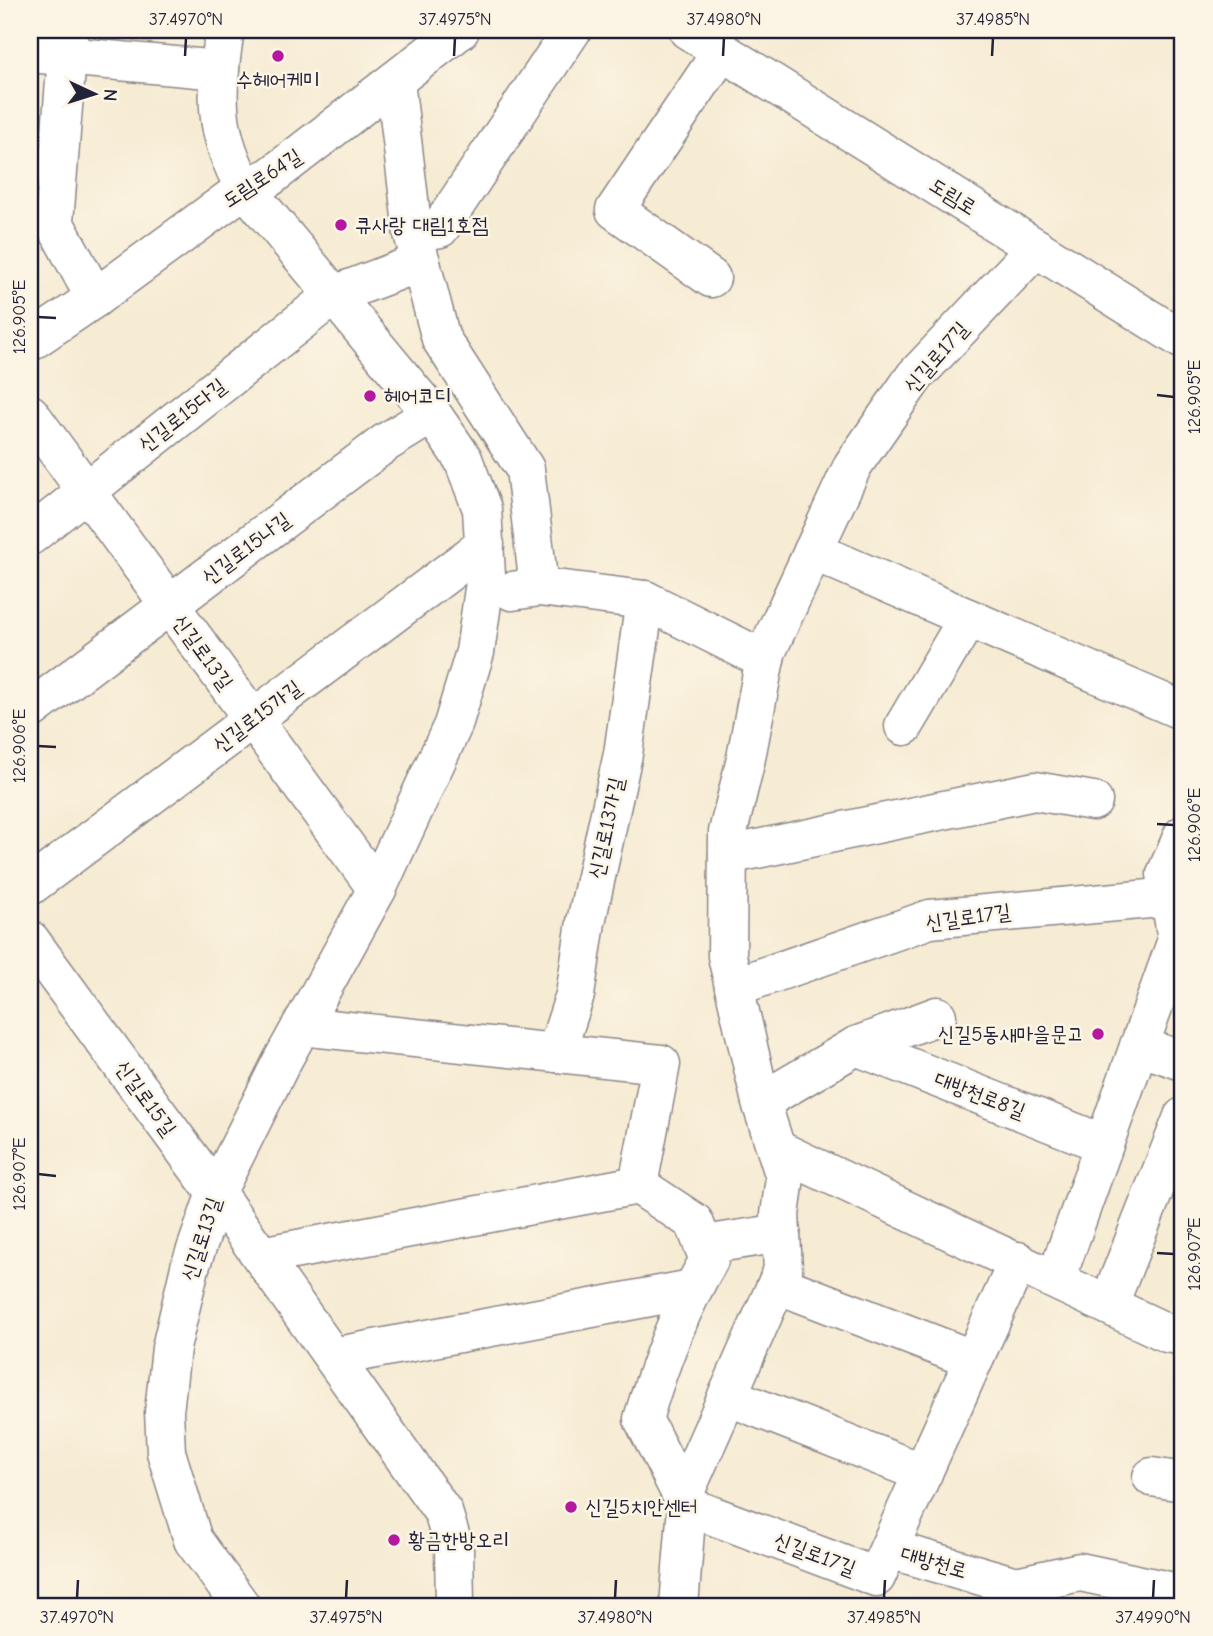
<svg xmlns="http://www.w3.org/2000/svg" width="1213" height="1636" viewBox="0 0 1213 1636" font-family="'Comic Neue','Poor Story',sans-serif">
  <rect width="100%" height="100%" fill="#fcf5e5"/>
  <filter id="ink" filterUnits="userSpaceOnUse"><feTurbulence type="fractalNoise" baseFrequency=".0143" numOctaves="2"/><feDisplacementMap in="SourceGraphic" scale="14" xChannelSelector="R" yChannelSelector="G"/><feConvolveMatrix kernelMatrix="1 2 1 2 8 2 1 2 1" color-interpolation-filters="sRGB"/></filter>
  <filter id="wash" filterUnits="userSpaceOnUse"><feTurbulence type="fractalNoise" baseFrequency=".00686" numOctaves="4" result="noise"/><feDisplacementMap in="SourceGraphic" scale="28" xChannelSelector="R" yChannelSelector="G"/><feGaussianBlur stdDeviation="1.57" result="paint"/><feColorMatrix in="noise" values="0 0 0 0 0 0 0 0 0 0 0 0 0 0 0 0 0 1.4 0 .05"/><feComposite in="paint" operator="in"/></filter>
  <g filter="url(#wash)">
    <rect width="100%" height="100%" fill="#f6ebd3"/>
  </g>
  <g filter="url(#ink)">
    <g fill="none" stroke-linecap="round" stroke-linejoin="round">
      <defs>
        <g id="minor">
          <polyline points="69,30 54,222 95,298"/>
          <path d="M225 30C215 91 213 133 245 188L432 414 463 459 482 509 486 575 475 652 453 725 377 889 281 1063 216 1193 190 1267 171 1348 164 1412 166 1452 193 1540 241 1606"/>
          <polyline points="688,30 1183,340"/>
          <polyline points="30,53 220,70"/>
          <polyline points="395,81 413,233 441,339 525,469 539,587"/>
          <polyline points="413,233 440,228 572,30"/>
          <polyline points="711,278 615,210 722,51"/>
          <polyline points="30,342 95,298 245,188 270,177 460,30"/>
          <polyline points="30,414 377,889"/>
          <polyline points="30,536 334,295 421,262"/>
          <polyline points="813,551 1183,711"/>
          <polyline points="512,591 539,587 645,600 765,660"/>
          <polyline points="30,710 385,443 432,414"/>
          <polyline points="904,726 968,618"/>
          <polyline points="728,855 1035,791 1093,801"/>
          <polyline points="30,886 485,545"/>
          <polyline points="30,940 216,1193 443,1512 454,1548 455,1606"/>
          <polyline points="734,987 930,919 1183,896"/>
          <polyline points="301,1026 661,1064 638,1185"/>
          <polyline points="856,1046 1104,1144"/>
          <polyline points="1139,1046 1183,1061"/>
          <polyline points="556,1053 575,995 586,922 623,754 645,600"/>
          <polyline points="761,1102 856,1046 937,1016"/>
          <polyline points="776,1149 1167,1333 1183,1336"/>
          <path d="M638 1185 694 1222 709 1260C680 1309 659 1365 643 1419L687 1506 679 1606"/>
          <polyline points="704,1245 781,1233"/>
          <polyline points="261,1256 638,1185"/>
          <polyline points="1018,1261 876,1577 687,1506 685,1492 783,1270 780,1215 785,1177 761,1102 727,956 728,832 745,763 766,653 853,465 915,376 1036,248"/>
          <polyline points="1056,1279 1177,940 1166,874 1183,835"/>
          <polyline points="777,1284 974,1360"/>
          <polyline points="1109,1304 1183,1117"/>
          <polyline points="333,1357 692,1289"/>
          <polyline points="727,1396 923,1473"/>
          <polyline points="1152,1477 1183,1482"/>
          <polyline points="889,1549 1016,1586 1080,1572 1183,1594"/>
        </g>
      </defs>
      <!-- minor casing -->
      <use href="#minor" stroke="#8c8687" stroke-width="41"/>
      <!-- minor -->
      <use href="#minor" stroke="#fff" stroke-width="38"/>
    </g>
  </g>
  <!-- ticks -->
  <path fill="none" stroke="#22223b" stroke-width="2.5" d="M185 56 186 38M454 56 455 38M723 56 724 38M992 56 993 38M38 317 56 318M1157 395 1174 397M38 746 56 747M1157 824 1174 825M38 1174 56 1176M1157 1253 1174 1254M77 1598 78 1580M346 1598 347 1580M615 1598 616 1580M884 1598 885 1580M1153 1598 1154 1580"/>
  <!-- markers -->
  <g fill="#b5179e" stroke="#fcf5e5" stroke-width="2.5">
    <circle cx="278" cy="56" r="7"/>
    <circle cx="341" cy="225" r="7"/>
    <circle cx="370" cy="396" r="7"/>
    <circle cx="1098" cy="1034" r="7"/>
    <circle cx="571" cy="1507" r="7"/>
    <circle cx="394" cy="1540" r="7"/>
  </g>
  <g text-anchor="middle" stroke-width="5" stroke-linejoin="round" paint-order="stroke">
    <!-- poi labels -->
    <g font-size="21" fill="#22223b" stroke="#fcf5e5" text-anchor="start">
      <text x="278" y="87" text-anchor="middle">수헤어케미</text>
      <text x="355" y="232">큐사랑 대림1호점</text>
      <text x="384" y="403">헤어코디</text>
      <text x="1084" y="1041" text-anchor="end">신길5동새마을문고</text>
      <text x="585" y="1514">신길5치안센터</text>
      <text x="408" y="1547">황금한방오리</text>
    </g>
    <!-- street labels -->
    <g font-size="21" fill="#22223b" stroke="#fcf5e5">
      <text transform="translate(262 178) rotate(-33)" y="7">도림로64길</text>
      <text transform="translate(953 196) rotate(32)" y="7">도림로</text>
      <text transform="translate(936 357) rotate(-49)" y="7">신길로17길</text>
      <text transform="translate(182 415) rotate(-38)" y="7">신길로15다길</text>
      <text transform="translate(246 548) rotate(-37)" y="7">신길로15나길</text>
      <text transform="translate(203 652) rotate(54)" y="7">신길로13길</text>
      <text transform="translate(257 716) rotate(-37)" y="7">신길로15가길</text>
      <text transform="translate(606 828) rotate(-78)" y="7">신길로13가길</text>
      <text transform="translate(968 917) rotate(-8)" y="7">신길로17길</text>
      <text transform="translate(980 1095) rotate(21)" y="7">대방천로8길</text>
      <text transform="translate(146 1098) rotate(54)" y="7">신길로15길</text>
      <text transform="translate(201 1239) rotate(-72)" y="7">신길로13길</text>
      <text transform="translate(815 1554) rotate(21)" y="7">신길로17길</text>
      <text transform="translate(934 1562) rotate(16)" y="7">대방천로</text>
    </g>
  </g>
  <!-- margin -->
  <rect width="1213" height="1636" fill="none" stroke="#fcf5e5" stroke-width="77"/>
  <!-- north arrow -->
  <g transform="translate(94 94) rotate(94)" stroke="#fcf5e5" stroke-width="5" paint-order="stroke">
  <path d="M0-5L12 26L0 18L-12 26Z" fill="#22223b"/>
  <text y="-10" font-size="19" font-weight="bold" text-anchor="middle" fill="#22223b">N</text>
  </g>
  <rect x="38" y="38" width="1136" height="1560" fill="none" stroke="#22223b" stroke-width="2.5"/>
  <g font-size="18" text-anchor="middle" fill="#22223b">
    <text x="186" y="25">37.4970°N</text>
    <text x="455" y="25">37.4975°N</text>
    <text x="724" y="25">37.4980°N</text>
    <text x="993" y="25">37.4985°N</text>
    <text transform="translate(19 317) rotate(-90)" y="6">126.905°E</text>
    <text transform="translate(1194 397) rotate(-90)" y="6">126.905°E</text>
    <text transform="translate(19 746) rotate(-90)" y="6">126.906°E</text>
    <text transform="translate(1194 825) rotate(-90)" y="6">126.906°E</text>
    <text transform="translate(19 1174) rotate(-90)" y="6">126.907°E</text>
    <text transform="translate(1194 1254) rotate(-90)" y="6">126.907°E</text>
    <text x="77" y="1623">37.4970°N</text>
    <text x="346" y="1623">37.4975°N</text>
    <text x="615" y="1623">37.4980°N</text>
    <text x="884" y="1623">37.4985°N</text>
    <text x="1153" y="1623">37.4990°N</text>
  </g>
</svg>
